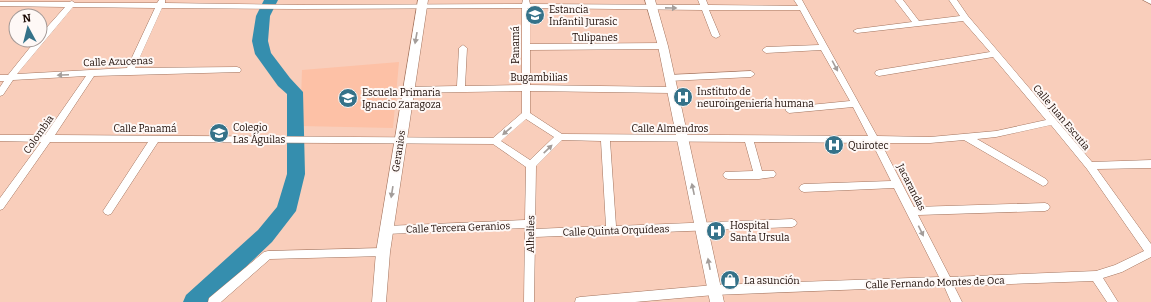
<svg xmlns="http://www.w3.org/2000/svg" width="1151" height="302" viewBox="0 0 1151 302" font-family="Bitter,serif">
  <rect width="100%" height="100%" fill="#f9cebb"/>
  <!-- built -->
  <polygon fill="#fdc1a6" points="399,62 393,128 300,126 302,70"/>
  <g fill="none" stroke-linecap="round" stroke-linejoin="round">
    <!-- river -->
    <polygon fill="#358eae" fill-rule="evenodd" points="264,0 278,0 270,16 268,41 271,53 290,78 303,92 305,174 296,211 272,242 209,302 183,302 186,295 258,230 277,207 287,174 287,94 278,86 255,54 252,41 256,16"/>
    <defs>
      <g id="street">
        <path d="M159 0H165V3L299 5 522 4 523 0H529L530 4 700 5 698 0H706L708 5 798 6 794 0H802L877 136 930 137 996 131 1046 120 993 57 879 76 876 75 875 73 876 71 879 70 990 52 963 21 857 33 853 31 857 29 912 22 895 0H903L919 21 960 16 949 0H957L968 16 1092 162 1151 160V168L1097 169 1151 244V257L1122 272 1103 278 1118 302H1107L1093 281 954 286 962 302H951L944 286 714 295 635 302H575L576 298 580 297 714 285 939 277 894 188 804 192 801 191 799 188 801 185 804 184 891 181 872 143 754 142 762 171H774L776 174 774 177 759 179H728L725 178 723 175 725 172 753 171 745 142 610 141 616 226 792 219 795 220 797 223 795 226 792 227 535 237 534 302H524L525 228 386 234 382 233 381 230 382 227 386 226 525 220 526 167 493 144 158 142 111 214 108 215 105 214 103 211 105 208 148 142H50L3 209 0 210V198L41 142 0 141V135H45L86 76 13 80 3 95 0 96V87L4 81H0V75H8L36 40H40V35L65 7 0 6V2H69L72 1 75 3H157ZM73 7 155 8 127 68 17 74ZM162 8 299 9 522 8V85L465 86 467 48 463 45 459 48 457 86 407 87 403 90 407 93 522 91V113L493 138 55 135 94 76 240 72 241 70 240 68 237 67 135 68ZM530 8 702 10 712 36 716 38 720 36 709 10H800L819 45 766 47 762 50 766 53 821 50 850 101 789 107 785 110 789 113 853 107 868 136 562 134 530 113V91L671 93 675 90 671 87 530 85V50L663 49 667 46 663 43 530 44ZM526 119 554 137 530 160 501 141ZM1051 125 1087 169 1144 251 1115 265 1096 271 950 277 918 215 1045 211 1048 210 1050 207 1048 204 1045 203 914 207 881 143H930L964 140 1043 186 1046 185 1048 182 1046 179 977 139 996 137ZM562 140 601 141 606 226 535 229 536 166Z"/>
        <polygon points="1143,0 1151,0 1151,4"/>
        <rect x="12" y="23" width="4" height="4"/>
        <polygon points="751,71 755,74 751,77 669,81 665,78 669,75"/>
        <polygon points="383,248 387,249 388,252 387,255 383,256 270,259 221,302 208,302 209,298 264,252 268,251"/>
      </g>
      <g id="secondary">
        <polygon points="418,0 428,0 390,252 386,302 372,302 376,252"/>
        <polygon points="645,0 655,0 668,46 724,302 710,302 658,46"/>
      </g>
    </defs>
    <!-- street casing -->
    <use href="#street" stroke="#a3745e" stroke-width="1"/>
    <!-- secondary casing -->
    <use href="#secondary" stroke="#a3745e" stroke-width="1"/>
    <!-- street -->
    <use href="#street" fill="#fff" fill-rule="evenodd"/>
    <!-- secondary -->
    <use href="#secondary" fill="#fff" fill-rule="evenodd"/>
  </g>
  <!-- one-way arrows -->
  <defs><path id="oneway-solid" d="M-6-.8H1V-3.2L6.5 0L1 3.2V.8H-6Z"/></defs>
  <g fill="#a39d9a">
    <use href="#oneway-solid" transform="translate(671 8) rotate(1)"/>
    <use href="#oneway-solid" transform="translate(416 38) rotate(100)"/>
    <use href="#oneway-solid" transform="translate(835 66) rotate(62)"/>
    <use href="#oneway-solid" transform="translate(63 75) rotate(177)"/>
    <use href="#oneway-solid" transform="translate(507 131) rotate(139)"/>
    <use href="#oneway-solid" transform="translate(548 149) rotate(-44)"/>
    <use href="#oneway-solid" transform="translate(693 189) rotate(-102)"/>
    <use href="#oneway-solid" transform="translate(392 192) rotate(99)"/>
    <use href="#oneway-solid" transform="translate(921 231) rotate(64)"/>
    <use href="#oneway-solid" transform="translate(709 264) rotate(-101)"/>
  </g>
  <!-- icons -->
  <defs>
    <symbol id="school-disc" viewBox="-11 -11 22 22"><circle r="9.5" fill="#357289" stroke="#fef8f6"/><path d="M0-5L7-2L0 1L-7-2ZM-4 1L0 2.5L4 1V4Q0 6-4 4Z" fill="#fff"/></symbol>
    <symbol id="hospital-disc" viewBox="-11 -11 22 22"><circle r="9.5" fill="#357289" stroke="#fef8f6"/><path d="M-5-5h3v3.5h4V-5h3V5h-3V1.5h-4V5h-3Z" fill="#fff"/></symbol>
    <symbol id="shop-disc" viewBox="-11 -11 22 22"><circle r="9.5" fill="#357289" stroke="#fef8f6"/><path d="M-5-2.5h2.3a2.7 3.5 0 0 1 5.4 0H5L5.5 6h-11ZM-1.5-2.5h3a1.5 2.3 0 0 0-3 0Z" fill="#fff"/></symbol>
  </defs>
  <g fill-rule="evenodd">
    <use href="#school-disc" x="524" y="4" width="22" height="22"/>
    <use href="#hospital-disc" x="672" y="86" width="22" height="22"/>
    <use href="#school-disc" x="337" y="87" width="22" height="22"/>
    <use href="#school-disc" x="208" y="122" width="22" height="22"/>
    <use href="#hospital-disc" x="823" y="134" width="22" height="22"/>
    <use href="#hospital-disc" x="705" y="220" width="22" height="22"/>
    <use href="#shop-disc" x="719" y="269" width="22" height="22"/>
  </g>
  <g text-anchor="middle" stroke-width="4" stroke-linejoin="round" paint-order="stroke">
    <!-- poi labels -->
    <g font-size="10" fill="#1a0903" stroke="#fef8f6" text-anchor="start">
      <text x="549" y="13">Estancia<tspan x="549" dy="12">Infantil Jurasic</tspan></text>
      <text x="697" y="95">Instituto de<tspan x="697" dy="12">neuroingeniería humana</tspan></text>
      <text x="362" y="96">Escuela Primaria<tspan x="362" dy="12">Ignacio Zaragoza</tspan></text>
      <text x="233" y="131">Colegio<tspan x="233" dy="12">Las Águilas</tspan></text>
      <text x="848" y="149">Quirotec</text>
      <text x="730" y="229">Hospital<tspan x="730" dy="12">Santa Ursula</tspan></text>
      <text x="744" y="284">La asunción</text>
    </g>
    <!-- street labels -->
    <g font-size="10" fill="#1a0903" stroke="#fef8f6">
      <text x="595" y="41">Tulipanes</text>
      <text transform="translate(515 45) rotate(-90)" y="4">Panamá</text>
      <text transform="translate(118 61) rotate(-2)" y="4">Calle Azucenas</text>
      <text x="539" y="81">Bugambilias</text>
      <text transform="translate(1062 117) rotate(50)" y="4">Calle Juan Escutia</text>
      <text x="145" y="132">Calle Panamá</text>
      <text x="670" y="132">Calle Almendros</text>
      <text transform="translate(38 134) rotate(-55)" y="4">Colombia</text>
      <text transform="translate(398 151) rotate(-81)" y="4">Geranios</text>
      <text transform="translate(912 187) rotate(63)" y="4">Jacarandas</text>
      <text transform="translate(458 227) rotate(-2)" y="4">Calle Tercera Geranios</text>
      <text transform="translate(616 230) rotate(-2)" y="4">Calle Quinta Orquídeas</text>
      <text transform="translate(530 234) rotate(-89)" y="4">Alhelies</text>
      <text transform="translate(935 282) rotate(-2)" y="4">Calle Fernando Montes de Oca</text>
    </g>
  </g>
  <!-- north arrow -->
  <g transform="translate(28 28) rotate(353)"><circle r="19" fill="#fef8f6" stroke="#a39895"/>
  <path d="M0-3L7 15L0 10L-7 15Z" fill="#357289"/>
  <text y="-6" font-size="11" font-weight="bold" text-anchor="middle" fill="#1a0903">N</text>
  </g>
</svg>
